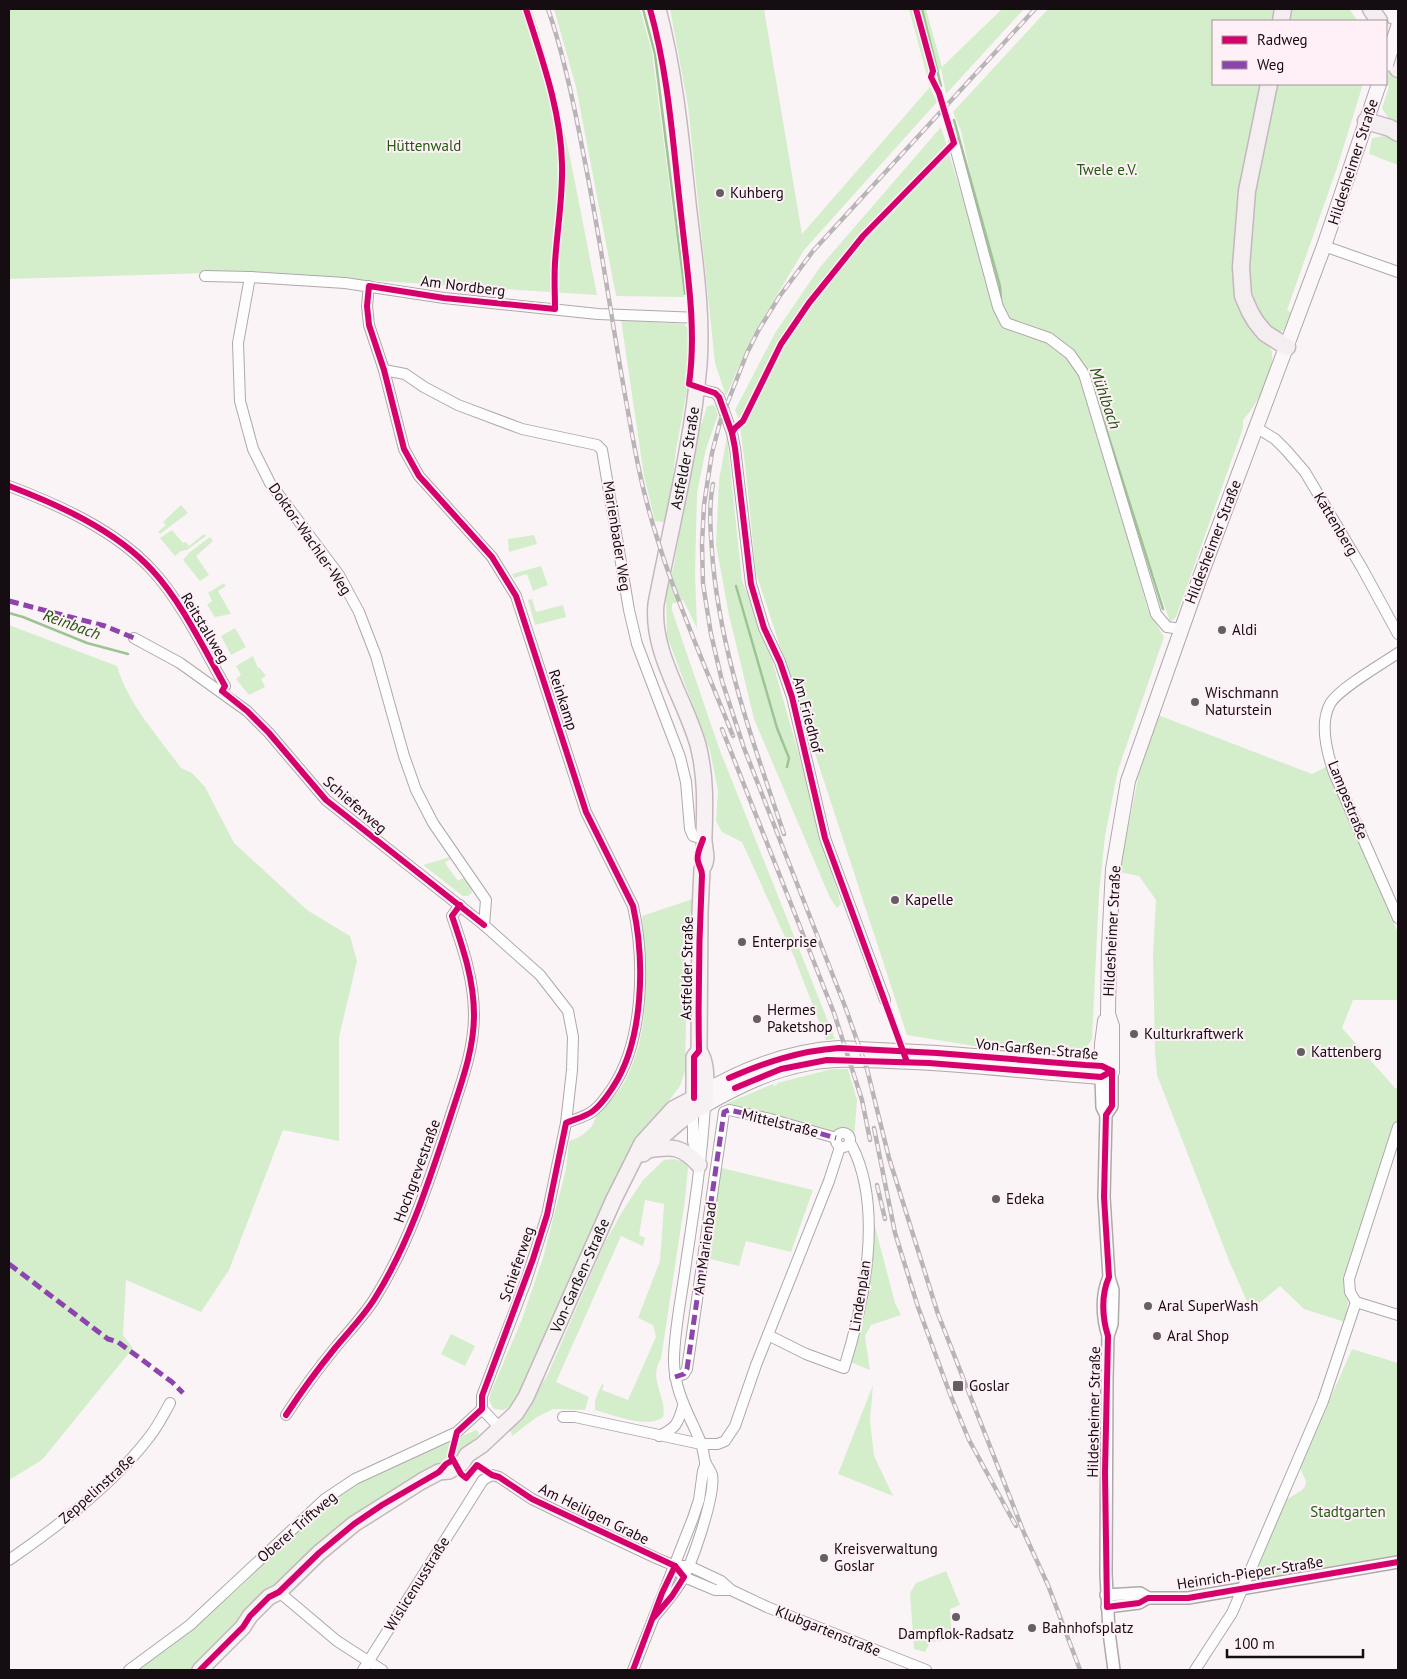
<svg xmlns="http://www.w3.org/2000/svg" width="1407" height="1679" viewBox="0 0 1407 1679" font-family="'PT Sans',sans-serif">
  <rect width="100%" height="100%" fill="#faf4f7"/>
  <!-- green -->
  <g fill="#d4eecc">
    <path d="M9 9H532C562 102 578 199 597 295L241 272 9 279Z"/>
    <polygon points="554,9 640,9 652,52 684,297 616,296 576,87"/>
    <polygon points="670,9 764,9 802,234 930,87 909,9 926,9 942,67 1002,9 1024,9 946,94 941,68 930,87 937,102 804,250 753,335 726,396 715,363 688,106"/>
    <path d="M1048 9H1277L1274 21H1213V84H1263L1235 295C1240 309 1244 319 1253 330 1259 336 1267 342 1271 350 1278 367 1255 408 1243 420V428L1176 617 1170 622 1085 372 1071 352 1007 322 999 307 961 131 953 112Z"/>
    <polygon points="1289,9 1349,9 1358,21 1287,21"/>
    <polygon points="1386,61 1398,77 1398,126 1390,121 1382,108 1389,87 1386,83"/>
    <polygon points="1275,84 1363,84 1337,168 1287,310 1292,313 1285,330 1279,332 1272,330 1260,317 1249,292 1247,259 1252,200"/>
    <path d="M941 127 996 308 1004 325 1048 339 1081 372 1148 610 1164 637 1118 770 1105 836 1099 894 1092 1039C1086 1049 1081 1052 1070 1055L974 1046 907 1035 756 573 746 473 739 419 735 410 775 333 820 267Z"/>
    <polygon points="1391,135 1398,139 1398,165 1369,154 1372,138"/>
    <polygon points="621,320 684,324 691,332 691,370 676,450 668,523 655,521 644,476"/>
    <polygon points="714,405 718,415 706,449 697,493 695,575 697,628 683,600 672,604 672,610 719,748 835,1039 826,1040 795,959 742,842 722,832 716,821 718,791 710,751 667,636 666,596 674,565 694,447 707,406"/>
    <polygon points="727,437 742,581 763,628 841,904 837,908 830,898 754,719 729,615 716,545 719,480"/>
    <polygon points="181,505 188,513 160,534 158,532 166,525 163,522"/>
    <polygon points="172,530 183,543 186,542 189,546 204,534 206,536 187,550 181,551 175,556 160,538"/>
    <polygon points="534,535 537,544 509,552 508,539"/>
    <polygon points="210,537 213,541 196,556 209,575 200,581 183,560 190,552"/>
    <polygon points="541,566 548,585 533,591 527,574 514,578 512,574"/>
    <polygon points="224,583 226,586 218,591 231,614 215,617 207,605 212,601 208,593"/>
    <polygon points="532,599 536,612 563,605 566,617 535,625 528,600"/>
    <path d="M9 625 117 666C128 704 158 736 181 768L192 773 205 787 234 843 307 910 350 936 357 961 339 1037V1141L283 1130 229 1270 201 1312 126 1280 123 1335 133 1348 42 1460 9 1480Z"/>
    <polygon points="235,628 246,647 231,655 221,636"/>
    <polygon points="253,656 258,668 260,668 266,676 261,679 265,687 249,695 236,679 241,675 236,666"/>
    <polygon points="1158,715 1312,774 1326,767 1398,933 1398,1000 1353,1000 1342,1028 1395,1088 1398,1089 1398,1121 1354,1262 1345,1322 1304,1309 1280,1286 1251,1310 1230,1263 1157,1075 1155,1051 1153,955 1156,900 1139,876 1119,872 1139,774"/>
    <polygon points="335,785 338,786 344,799 353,795 367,815 370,824 348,808 329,790"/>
    <polygon points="450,857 451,858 445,863 458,881 464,877 471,887 472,893 468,896 463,896 423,865"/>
    <path d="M693 899 687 933 685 960 687 977 685 1071 680 1086 668 1102V1108L517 1399C508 1408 505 1413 493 1408L489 1400 491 1392 522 1319 543 1258 566 1169 569 1141C577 1139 585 1134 591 1127 594 1124 594 1120 596 1117 605 1104 617 1096 625 1081 652 1029 646 972 642 916Z"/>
    <polygon points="832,1069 848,1069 857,1100 854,1140 725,1104 773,1084 774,1086 778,1084 777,1083"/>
    <path d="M674 1159 684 1162 688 1167 685 1200 661 1359C647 1379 668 1398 663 1417 648 1429 613 1415 595 1410V1400L602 1384 604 1385 602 1390 628 1400 656 1337 653 1325 638 1318 660 1261 664 1204 645 1200 639 1235 645 1238 643 1246 621 1236 556 1382 589 1397 585 1410 553 1409 537 1417 512 1436 510 1429 526 1410 548 1374 604 1244 622 1212 643 1180 664 1160Z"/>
    <polygon points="718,1167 813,1190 791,1252 746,1241 739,1266 706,1258"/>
    <polygon points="873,1219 895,1303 901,1315 871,1325 865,1336 870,1370 848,1361"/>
    <polygon points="451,1334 475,1346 465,1366 441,1354"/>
    <polygon points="1352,1349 1398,1363 1398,1555 1261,1578 1256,1575 1256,1569 1286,1500 1302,1490 1305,1486 1306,1481 1300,1468"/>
    <polygon points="873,1385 870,1421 874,1456 893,1496 838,1474"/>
    <path d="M476 1430 478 1431 479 1435 459 1452 389 1496 274 1588 190 1670H138C174 1644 208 1616 241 1586 275 1554 307 1518 346 1492 385 1465 433 1449 476 1430Z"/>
    <polygon points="946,1571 960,1605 950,1609 952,1640 930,1642 925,1652 914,1649 910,1593 916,1583"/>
  </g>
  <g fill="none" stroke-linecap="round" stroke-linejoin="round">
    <!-- stream -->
    <g stroke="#9dc492" stroke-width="2.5">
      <polyline points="643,9 655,54 685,294"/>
      <polyline points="922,9 941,86"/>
      <polyline points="954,120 1000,286 1001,300"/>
      <polyline points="1091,381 1163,609"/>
      <polyline points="736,586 777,728 789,758 787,767"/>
      <polyline points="9,613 23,617 87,643 128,654"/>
    </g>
    <defs>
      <g id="minor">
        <polyline points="954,143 998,307 1006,323 1049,338 1070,354 1084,374 1156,614 1167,627 1181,629"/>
        <polyline points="1324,246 1398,272"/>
        <polyline points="205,276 250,277 345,283 444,298 598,314 700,318"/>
        <polyline points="250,277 238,343 240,401 253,449 270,483 339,575 359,612 376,656 404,756 416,790 433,823 486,900 484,925"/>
        <path d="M369 286 367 306 369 325 384 370 404 449 419 476 492 557 516 596 586 812 633 906C645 960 644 1040 613 1087 607 1096 602 1104 593 1111 585 1117 575 1119 566 1123"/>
        <polyline points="384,370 405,374 424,387 458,405 522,429 597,445 602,450 629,610 637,644 680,757 686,782 690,829 693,836 703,839"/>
        <polyline points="696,388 715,393 719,397 732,433 735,448 751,584 764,628 780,662 792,697 825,838 885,1000"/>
        <polyline points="1257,428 1275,439 1286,450 1305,472 1362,568 1398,634"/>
        <path d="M9 486C59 505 115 530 152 570 181 601 204 649 225 686L222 691"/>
        <polyline points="134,638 180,663 247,711 269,733 326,800 484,925 540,975 568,1011 573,1037 572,1070 566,1123 547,1215 526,1281 482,1396 482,1409 499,1427"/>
        <path d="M1398 653C1382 664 1338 689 1330 704 1319 724 1327 753 1334 773L1398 918"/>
        <polyline points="693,1109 693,1141 698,1161"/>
        <polyline points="1398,1127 1349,1279 1350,1292 1356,1302 1398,1315"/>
        <circle cx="843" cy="1140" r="7"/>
        <path d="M768 1335 806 1354 844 1368C864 1304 884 1209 852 1146L849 1144"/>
        <polyline points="675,1377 684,1374 687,1369 724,1112 729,1110 770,1119 836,1138"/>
        <path d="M286 1415C301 1392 317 1370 335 1348 348 1332 364 1316 375 1298 409 1244 429 1181 449 1121 460 1086 474 1052 474 1015 474 980 463 948 452 916L460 905"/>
        <polyline points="563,1417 575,1417 701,1444 718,1444 725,1441 735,1426 756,1365 829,1181 840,1147"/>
        <path d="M659 1436C676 1428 678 1424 683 1406"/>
        <path d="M9 1560C57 1527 115 1483 150 1436 158 1426 164 1414 170 1403"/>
        <polyline points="679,1572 684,1577 715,1590 731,1590"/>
        <polyline points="279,1592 337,1641 382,1670"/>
        <path d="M654 1617C665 1604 676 1592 684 1577 693 1559 716 1494 712 1475 711 1471 707 1466 705 1462 704 1456 703 1449 701 1443 689 1414 673 1390 674 1357 675 1326 682 1294 686 1263 694 1210 702 1158 705 1105"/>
        <polyline points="129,1670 190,1625 325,1499 355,1479 457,1432 482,1409"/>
        <polyline points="363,1670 483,1480 492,1475 499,1477 532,1499 569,1517 656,1558 675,1566 689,1566 721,1581 731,1590 767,1607 926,1670"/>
        <polyline points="633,1670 693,1518 699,1500 703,1471 706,1463"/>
        <polyline points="1195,1670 1232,1613 1323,1401 1356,1302"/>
      </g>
      <g id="tertiary">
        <polyline points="1112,1071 1112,1106 1106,1115 1104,1197 1109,1277 1113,1290 1112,1324 1108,1336 1107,1377 1106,1574 1109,1632 1114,1670"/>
        <polyline points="1101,1077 1102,1107 1106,1115"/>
        <path d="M1108 1336C1102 1317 1101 1295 1109 1277"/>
        <polyline points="1106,1595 1140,1593 1148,1598"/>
        <polyline points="1107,1607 1139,1603 1148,1598 1188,1598 1217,1593 1398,1562"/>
      </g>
      <g id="secondary">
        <polyline points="1112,1071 1112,1026 1108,1014 1109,947 1113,869 1128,781 1199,580 1324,246 1379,84"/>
        <polyline points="1101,1074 1102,1044 1105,1021"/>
        <path d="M699 1095C742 1069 789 1051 839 1048L937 1053 1085 1065 1102 1066 1112 1071"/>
        <path d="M705 1105C738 1086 771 1070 810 1063 836 1058 863 1060 889 1061 960 1063 1031 1072 1101 1077L1112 1071"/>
      </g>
      <g id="primary">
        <path d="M648 1150C672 1146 682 1146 699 1165"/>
        <path d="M643 1154C663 1137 681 1117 705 1105 705 1089 709 1064 699 1051"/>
        <path id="s1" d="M200 1670 243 1627 250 1616 269 1597 279 1592 319 1553 354 1524 422 1481 439 1472 449 1471 462 1463 467 1455 482 1445 516 1413 526 1397 614 1199 642 1143 673 1109 694 1098V1057L699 1051 700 912 702 869C710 857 703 849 704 836 705 805 706 776 698 745 685 699 651 652 656 604 671 525 692 446 699 365 703 311 694 257 688 203 681 138 675 73 658 9"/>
      </g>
      <g id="trunk">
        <polyline points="1371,9 1379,21"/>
        <polyline points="1281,21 1283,9"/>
        <polyline points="1386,31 1398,49"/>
        <polyline points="1386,51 1398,69"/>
        <polyline points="1269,84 1247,191 1241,267 1243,296 1250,312 1256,322 1265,333 1287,347"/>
        <polyline points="1366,121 1390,128 1398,133"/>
      </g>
    </defs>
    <!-- minor casing -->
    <use href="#minor" stroke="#aea8ab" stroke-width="12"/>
    <!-- tertiary casing -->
    <use href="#tertiary" stroke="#aea8ab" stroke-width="14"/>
    <!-- secondary casing -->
    <use href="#secondary" stroke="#aea8ab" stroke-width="16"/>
    <!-- primary casing -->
    <use href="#primary" stroke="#c3b8bd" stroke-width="18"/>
    <!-- trunk casing -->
    <use href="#trunk" stroke="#c3b8bd" stroke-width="19"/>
    <!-- minor -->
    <use href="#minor" stroke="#fefdfe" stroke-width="10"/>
    <!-- tertiary -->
    <use href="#tertiary" stroke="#fefdfe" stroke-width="11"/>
    <!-- secondary -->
    <use href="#secondary" stroke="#fbf7f9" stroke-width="14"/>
    <!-- primary -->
    <use href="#primary" stroke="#f7f1f4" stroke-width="15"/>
    <!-- trunk -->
    <use href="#trunk" stroke="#f5eef1" stroke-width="16"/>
    <defs>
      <g id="rail">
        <path d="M548 9C564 55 574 104 583 152 604 256 617 361 638 465 657 559 698 648 733 736"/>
        <polyline points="1035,9 813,251 779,297 758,331 747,353 720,422 712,453 707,485 704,505 702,544 703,584 711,634 722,681 744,748 846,1009 867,1069 889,1158 938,1314 1024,1533 1048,1585 1080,1670"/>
        <path d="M713 484C708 509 711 538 713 564 722 657 754 746 784 834"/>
        <polyline points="722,729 834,1013 862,1100 870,1140"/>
        <polyline points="874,1128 895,1233 918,1307 950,1394 969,1440 1016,1526"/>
        <polyline points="877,1185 885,1219"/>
      </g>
    </defs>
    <!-- rail casing -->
    <use href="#rail" stroke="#b8b5b6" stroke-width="4.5"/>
    <!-- rail -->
    <use href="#rail" stroke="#fef0f6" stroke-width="2.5" stroke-dasharray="8" stroke-linecap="butt"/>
    <defs>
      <polyline id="secondary-bridge" points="1386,64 1398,27"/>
    </defs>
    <!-- secondary-bridge casing -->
    <use href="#secondary-bridge" stroke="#aea8ab" stroke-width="16" stroke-linecap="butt"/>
    <!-- secondary-bridge -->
    <use href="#secondary-bridge" stroke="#fbf7f9" stroke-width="14"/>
    <!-- quiet -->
    <g stroke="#8e44ad" stroke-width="5" stroke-dasharray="10 5" stroke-linecap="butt">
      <polyline points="9,601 105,626 134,638"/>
      <polyline points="9,1264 108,1339 118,1342 172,1382 183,1393"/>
      <polyline points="675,1377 684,1374 687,1369 724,1112 729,1110 770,1119 836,1138"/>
    </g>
    <defs>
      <g id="cycleway">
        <path d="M526 9C542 59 561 111 562 164 563 198 557 230 555 263 554 279 555 294 555 309L444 298 369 286 367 306 369 325 384 370 404 449 419 476 492 557 516 596 586 812 633 906C645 960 644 1040 613 1087 607 1096 602 1104 593 1111 585 1117 575 1119 566 1123L547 1215 533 1259 482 1396V1409L457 1432 451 1456 461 1474 466 1478 477 1465 492 1475 499 1477 532 1499 675 1566 684 1577 672 1596 654 1617"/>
        <path d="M650 9C669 76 673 146 681 214 687 270 697 328 689 384L715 393 719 397 732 433 735 448 751 584 764 628 780 662 792 697 825 838 907 1062"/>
        <polyline points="732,433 735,428 743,421 781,344 809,303 863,236 954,143 939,93 931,77 933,71 916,9"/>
        <path d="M9 486C59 505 115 530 152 570 181 601 204 649 225 686L222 691 247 711 269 733 326 800 484 925"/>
        <path d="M1112 1071V1106L1106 1115 1104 1197 1109 1277C1101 1295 1102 1317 1108 1336L1105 1472 1107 1607 1139 1603 1148 1598H1188L1217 1593 1398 1562"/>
        <path d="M729 1078C766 1062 799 1051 839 1048L937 1053 1085 1065 1102 1066 1112 1071"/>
        <polyline points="735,1088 781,1069 827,1060 929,1063 1101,1077 1112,1071"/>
        <path d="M694 1098V1057L699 1051C698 992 699 934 702 875 702 869 699 867 698 861 696 854 701 846 703 839"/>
        <path d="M286 1415C301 1392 317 1370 335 1348 348 1332 364 1316 375 1298 409 1244 429 1181 449 1121 460 1086 474 1052 474 1015 474 980 463 948 452 916L460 905"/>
        <polyline points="200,1670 243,1627 250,1616 269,1597 279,1592 319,1553 354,1524 382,1505 439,1472 446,1464 453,1460"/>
        <polyline points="633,1670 662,1593 675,1566"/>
      </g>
    </defs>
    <!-- cycleway casing -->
    <use href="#cycleway" stroke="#fef0f6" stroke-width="9"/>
    <!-- cycleway -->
    <use href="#cycleway" stroke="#d6006c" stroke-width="6"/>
  </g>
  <!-- markers -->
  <g fill="#655e62" stroke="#fef0f6" stroke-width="2">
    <circle cx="720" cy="193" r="5"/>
    <circle cx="1222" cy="630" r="5"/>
    <circle cx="1195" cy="702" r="5"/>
    <circle cx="895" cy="900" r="5"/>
    <circle cx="742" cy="942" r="5"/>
    <circle cx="757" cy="1019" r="5"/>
    <circle cx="1134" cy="1034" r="5"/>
    <circle cx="1301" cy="1052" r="5"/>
    <circle cx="996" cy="1199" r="5"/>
    <circle cx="1148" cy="1306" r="5"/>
    <circle cx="1157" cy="1336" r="5"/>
    <rect x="952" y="1380" width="12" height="12" rx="2.5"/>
    <circle cx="824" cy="1558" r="5"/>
    <circle cx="956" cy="1617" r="5"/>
    <circle cx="1032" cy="1628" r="5"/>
  </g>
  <g text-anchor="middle" stroke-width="4" stroke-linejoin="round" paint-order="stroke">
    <!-- park labels -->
    <g font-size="15" fill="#21590e" stroke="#fef0f6">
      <text x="424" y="151">Hüttenwald</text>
      <text x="1107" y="175">Twele e.V.</text>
      <text x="1348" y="1517">Stadtgarten</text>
    </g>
    <!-- street labels -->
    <g font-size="15" fill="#150d11" stroke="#fef0f6">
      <text transform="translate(1353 162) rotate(-72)" y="5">Hildesheimer Straße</text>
      <text transform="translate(463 286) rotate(7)" y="5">Am Nordberg</text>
      <text dy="5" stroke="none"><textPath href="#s1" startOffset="1434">Astfelder Straße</textPath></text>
      <text transform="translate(1336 524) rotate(59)" y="5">Kattenberg</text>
      <text transform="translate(617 536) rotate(81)" y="5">Marienbader Weg</text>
      <text transform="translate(310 539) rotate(55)" y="5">Doktor-Wachler-Weg</text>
      <text transform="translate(1213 542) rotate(-69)" y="5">Hildesheimer Straße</text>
      <text transform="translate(205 628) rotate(59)" y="5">Reitstallweg</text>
      <text transform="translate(563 700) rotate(72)" y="5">Reinkamp</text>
      <text transform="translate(808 715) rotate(75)" y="5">Am Friedhof</text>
      <text transform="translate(1348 800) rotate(68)" y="5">Lampestraße</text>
      <text transform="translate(355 805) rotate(41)" y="5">Schieferweg</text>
      <text transform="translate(1112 931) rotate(-87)" y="5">Hildesheimer Straße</text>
      <text transform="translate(687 968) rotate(-89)" y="5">Astfelder Straße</text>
      <text transform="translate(1037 1049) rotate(5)" y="5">Von-Garßen-Straße</text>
      <text transform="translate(780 1123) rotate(14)" y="5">Mittelstraße</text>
      <text transform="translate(417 1171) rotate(-70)" y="5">Hochgrevestraße</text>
      <text transform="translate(705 1248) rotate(-82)" y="5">Am Marienbad</text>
      <text transform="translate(517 1264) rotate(-71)" y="5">Schieferweg</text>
      <text dy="5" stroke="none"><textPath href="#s1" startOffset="564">Von-Garßen-Straße</textPath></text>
      <text transform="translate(860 1296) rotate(-81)" y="5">Lindenplan</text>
      <text transform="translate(1094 1412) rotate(-89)" y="5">Hildesheimer Straße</text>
      <text transform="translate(97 1489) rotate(-42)" y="5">Zeppelinstraße</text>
      <text transform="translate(594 1514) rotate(26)" y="5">Am Heiligen Grabe</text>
      <text transform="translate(297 1527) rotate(-41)" y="5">Oberer Triftweg</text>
      <text transform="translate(1250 1573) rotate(-9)" y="5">Heinrich-Pieper-Straße</text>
      <text transform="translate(417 1584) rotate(-58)" y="5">Wislicenusstraße</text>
      <text transform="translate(828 1631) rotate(22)" y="5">Klubgartenstraße</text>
    </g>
    <!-- poi labels -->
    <g font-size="15" fill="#150d11" stroke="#fef0f6" text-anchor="start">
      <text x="730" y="198">Kuhberg</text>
      <text x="1232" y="635">Aldi</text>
      <text x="1205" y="698">Wischmann<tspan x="1205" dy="17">Naturstein</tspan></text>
      <text x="905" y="905">Kapelle</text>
      <text x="752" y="947">Enterprise</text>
      <text x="767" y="1015">Hermes<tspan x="767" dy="17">Paketshop</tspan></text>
      <text x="1144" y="1039">Kulturkraftwerk</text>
      <text x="1311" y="1057">Kattenberg</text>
      <text x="1006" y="1204">Edeka</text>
      <text x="1158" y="1311">Aral SuperWash</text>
      <text x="1167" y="1341">Aral Shop</text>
      <text x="969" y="1391">Goslar</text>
      <text x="834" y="1554">Kreisverwaltung<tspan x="834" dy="17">Goslar</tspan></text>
      <text x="1042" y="1633">Bahnhofsplatz</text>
      <text x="956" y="1639" text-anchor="middle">Dampflok-Radsatz</text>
    </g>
    <!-- water labels -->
    <g font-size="16" font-style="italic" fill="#1c5508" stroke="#fef0f6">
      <text transform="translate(1106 398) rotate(71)" y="6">Mühlbach</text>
      <text transform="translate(72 624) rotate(20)" y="6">Reinbach</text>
    </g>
  </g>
  <!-- border -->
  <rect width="1407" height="1679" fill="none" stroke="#150d11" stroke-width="20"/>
  <!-- legend -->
  <rect x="1212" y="20" width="175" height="65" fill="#fef0f6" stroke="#a1959a"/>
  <rect x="1222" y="36" width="25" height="8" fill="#d6006c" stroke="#a1959a"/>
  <text x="1257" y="45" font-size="15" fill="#150d11">Radweg</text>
  <rect x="1222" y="61" width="25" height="8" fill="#8e44ad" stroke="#a1959a"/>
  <text x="1257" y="70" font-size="15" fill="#150d11">Weg</text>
  <!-- scale -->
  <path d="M1227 1649v8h136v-8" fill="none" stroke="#150d11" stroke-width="2.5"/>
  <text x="1234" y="1649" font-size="15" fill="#150d11" stroke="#fef0f6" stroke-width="4" paint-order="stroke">100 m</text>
</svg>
